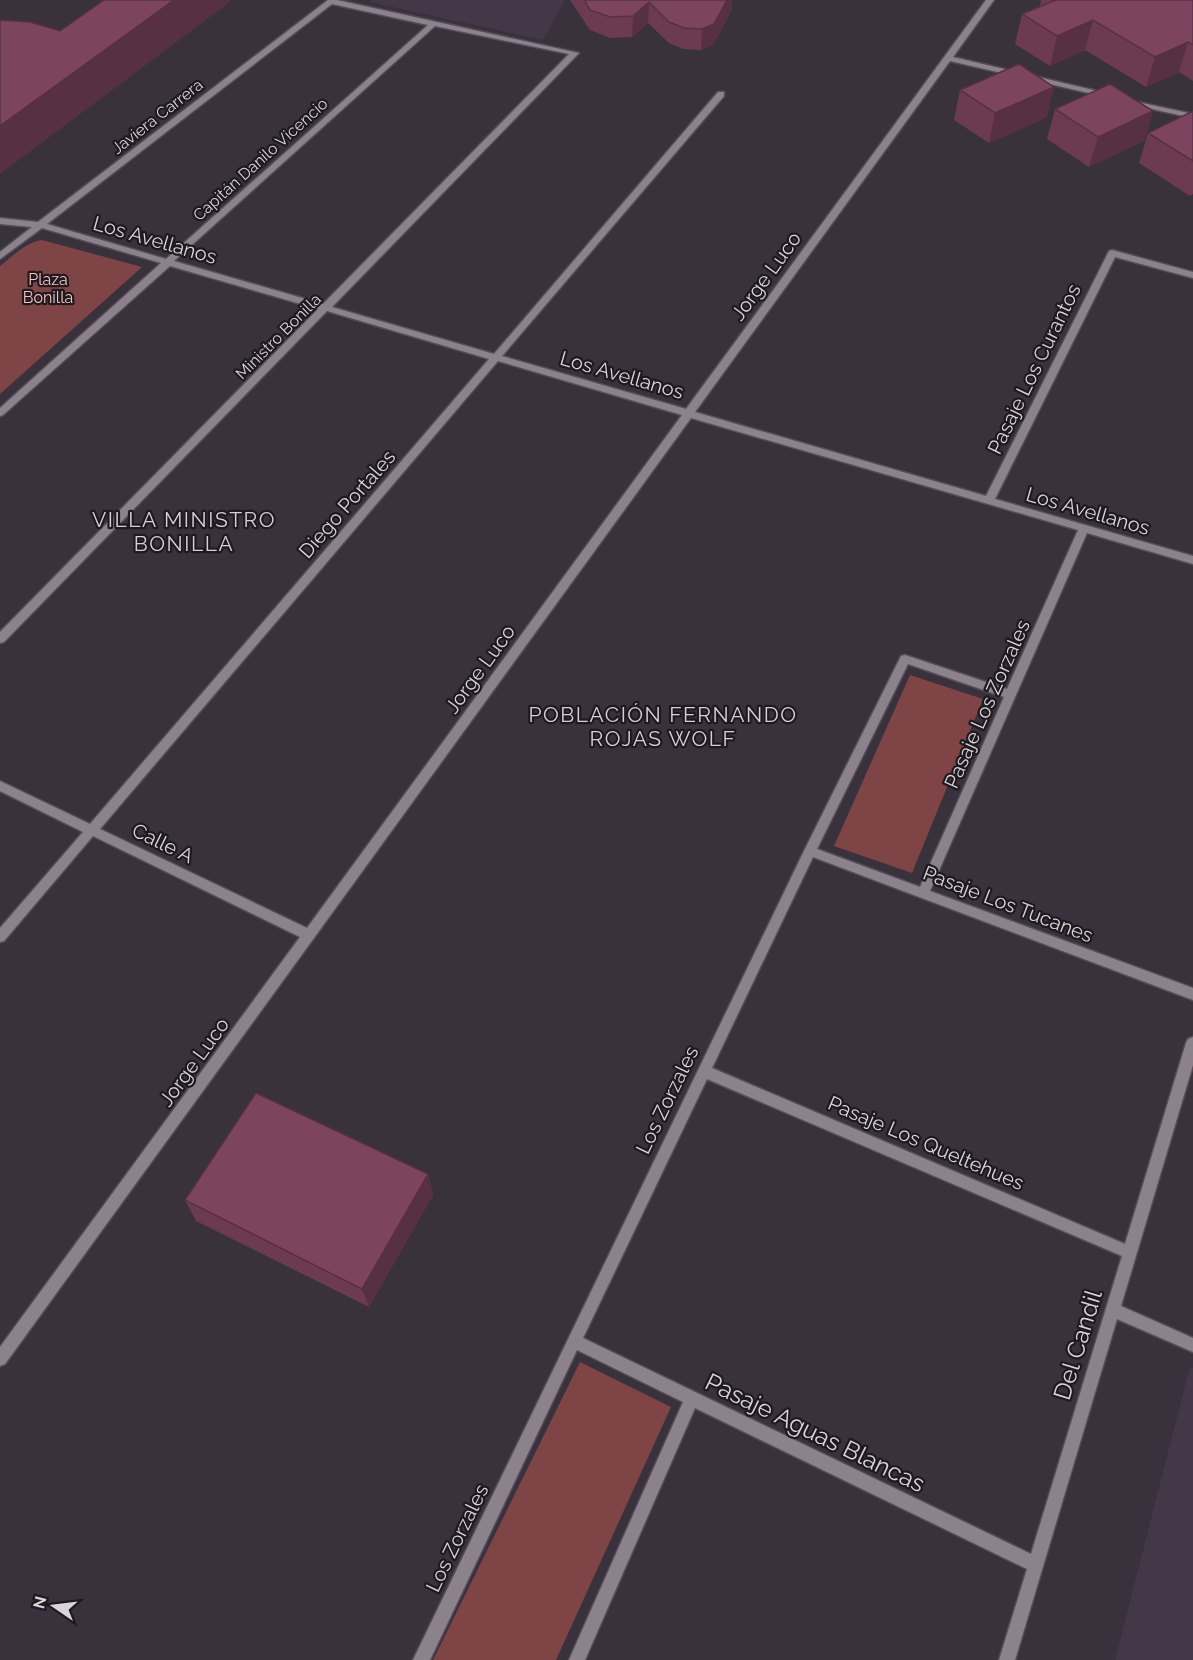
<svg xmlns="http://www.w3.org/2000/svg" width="1193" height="1660" viewBox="0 0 1193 1660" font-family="Raleway,sans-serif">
  <rect width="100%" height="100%" fill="#39313b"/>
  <!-- built -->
  <g fill="#443747">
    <polygon points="372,0 565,0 543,40 370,2"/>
    <polygon points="1190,1366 1193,1368 1193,1660 1115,1660"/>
  </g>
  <!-- green -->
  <g fill="#7f4546">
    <path d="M42 240 142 267 0 394V266C13 256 26 242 42 240Z"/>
    <polygon points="910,675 983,699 912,873 834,846"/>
    <polygon points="580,1362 671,1407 556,1660 433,1660"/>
  </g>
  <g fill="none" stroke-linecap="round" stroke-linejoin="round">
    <defs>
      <g id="street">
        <path d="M328 0H337L579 53 332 307 494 354 718 92H724V96L502 356 686 409 986 0H994L953 57 1110 94V98L950 61 695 412 986 496 1109 251 1112 250 1193 272V278L1115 257 995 499 1193 556V564L1087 533 930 891 1193 988V1000L813 857 712 1068 1125 1244 1186 1043 1188 1039 1193 1037V1065L1121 1306 1193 1338V1352L1117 1319 1015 1660H999L1027 1569 695 1408 585 1660H569L683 1402 577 1350 430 1660H413L804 851 901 656 905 655 1007 689 1078 530 691 418 5 1364 0 1366V1347L300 937 93 836 4 941 0 942V928L83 832 0 791V781L90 824 489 359 327 311 4 642 0 643V632L318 309 170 266 3 415 0 416V408L161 263 42 228 0 259V252L32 227 0 224V218L38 222ZM332 4 428 25 166 259 47 224ZM435 26 569 54 323 304 174 261ZM498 361 682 415 307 928 100 829ZM908 664 1004 697 920 887 817 849ZM707 1079 1122 1256 1031 1554 583 1338Z"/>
        <polygon points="1124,99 1193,114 1193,118 1124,103"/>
      </g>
    </defs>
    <!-- street casing -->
    <use href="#street" stroke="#544d56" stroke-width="3"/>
    <!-- street -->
    <use href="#street" fill="#8c828e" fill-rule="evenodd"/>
  </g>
  <!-- wall -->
  <g fill="#6c3a53">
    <polygon points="570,0 732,0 732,10 713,45 701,50 683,49 669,43 648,23 632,37 610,38 590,30"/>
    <polygon points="1041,0 1193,0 1193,81 1179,72 1146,87 1085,50 1050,66 1015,44 1022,14 1040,7"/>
    <polygon points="960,90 1047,117 989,143 954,120"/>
    <polygon points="1055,109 1153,111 1144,141 1089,167 1047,139"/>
    <polygon points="1193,111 1193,194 1190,196 1139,163 1148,133"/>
    <polygon points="428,1174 433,1195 369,1307 196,1221 185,1200"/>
  </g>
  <!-- shaded-wall -->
  <g fill="#583043">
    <polygon points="174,0 230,0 230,2 0,174 0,126"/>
    <polygon points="727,0 732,0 732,10 713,45 701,50 702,29"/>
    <polygon points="649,2 648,23 632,37 633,16"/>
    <polygon points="1093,20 1085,50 1050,66 1057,36"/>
    <polygon points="1188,42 1179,72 1146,87 1155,57"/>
    <polygon points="1054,87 1047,117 989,143 995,113"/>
    <polygon points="1153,111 1144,141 1089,167 1098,137"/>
    <polygon points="428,1174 433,1195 369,1307 362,1289"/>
  </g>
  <!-- building -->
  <g fill="#7d4460" stroke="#583043" stroke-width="1.5">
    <polygon points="104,0 174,0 0,126 0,20 30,22 60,31"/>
    <polygon points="584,0 727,0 714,24 702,29 684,28 669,22 649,2 633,16 610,17 590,10"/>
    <polygon points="1052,0 1193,0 1193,45 1188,42 1155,57 1093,20 1057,36 1022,14 1054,1"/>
    <polygon points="1019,64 1054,87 995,113 960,90"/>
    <polygon points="1110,84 1153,111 1098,137 1055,109"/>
    <polygon points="1193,111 1193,161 1148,133"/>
    <polygon points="256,1093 428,1174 362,1289 185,1200"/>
  </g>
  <g text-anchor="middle" stroke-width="4.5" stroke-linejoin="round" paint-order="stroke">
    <!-- far-street labels -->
    <g font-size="16" fill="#d9d3da" stroke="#1e1a1f">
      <text transform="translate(157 116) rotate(-38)" y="6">Javiera Carrera</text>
      <text transform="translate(260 159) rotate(-42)" y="6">Capitán Danilo Vicencio</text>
      <text transform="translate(278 336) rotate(-45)" y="6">Ministro Bonilla</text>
    </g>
    <!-- far-park labels -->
    <g font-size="16" fill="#fcc0bf" stroke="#1e1a1f">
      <text x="48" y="285">Plaza<tspan x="48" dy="18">Bonilla</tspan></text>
    </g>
    <!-- street labels -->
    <g font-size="20" fill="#d9d3da" stroke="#1e1a1f">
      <text transform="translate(155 240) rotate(16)" y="7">Los Avellanos</text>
      <text transform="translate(766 276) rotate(-54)" y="7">Jorge Luco</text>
      <text transform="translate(1034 369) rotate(-64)" y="7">Pasaje Los Curantos</text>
      <text transform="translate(622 375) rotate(16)" y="7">Los Avellanos</text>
      <text transform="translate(347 504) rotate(-49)" y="7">Diego Portales</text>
      <text transform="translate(1088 511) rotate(16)" y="7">Los Avellanos</text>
      <text transform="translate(480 669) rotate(-54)" y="7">Jorge Luco</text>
      <text transform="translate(987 704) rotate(-66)" y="7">Pasaje Los Zorzales</text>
      <text transform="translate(163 843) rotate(26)" y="7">Calle A</text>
      <text transform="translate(1008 904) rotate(21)" y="7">Pasaje Los Tucanes</text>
      <text transform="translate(194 1062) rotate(-54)" y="7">Jorge Luco</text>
      <text transform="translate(667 1100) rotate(-64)" y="7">Los Zorzales</text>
      <text transform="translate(926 1143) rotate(23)" y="7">Pasaje Los Queltehues</text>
      <text transform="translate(457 1538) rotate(-64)" y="7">Los Zorzales</text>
    </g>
    <!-- neighbourhood labels -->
    <g font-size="21" letter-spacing="1.5" fill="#d7ccda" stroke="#1e1a1f">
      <text x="184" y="527">VILLA MINISTRO<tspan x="184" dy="24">BONILLA</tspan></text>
      <text x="663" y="722">POBLACIÓN FERNANDO<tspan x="663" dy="24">ROJAS WOLF</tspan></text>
    </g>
    <!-- near-street labels -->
    <g font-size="24" fill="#d9d3da" stroke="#1e1a1f">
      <text transform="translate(1078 1345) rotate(-73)" y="8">Del Candil</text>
      <text transform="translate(815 1433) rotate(26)" y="8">Pasaje Aguas Blancas</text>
    </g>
  </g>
  <!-- north arrow -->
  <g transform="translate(54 1606) rotate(284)" stroke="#1e1a1f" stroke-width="4.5" paint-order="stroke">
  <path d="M0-4.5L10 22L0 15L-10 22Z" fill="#d9d3da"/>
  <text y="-9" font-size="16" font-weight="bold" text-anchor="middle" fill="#d9d3da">N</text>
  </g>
</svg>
